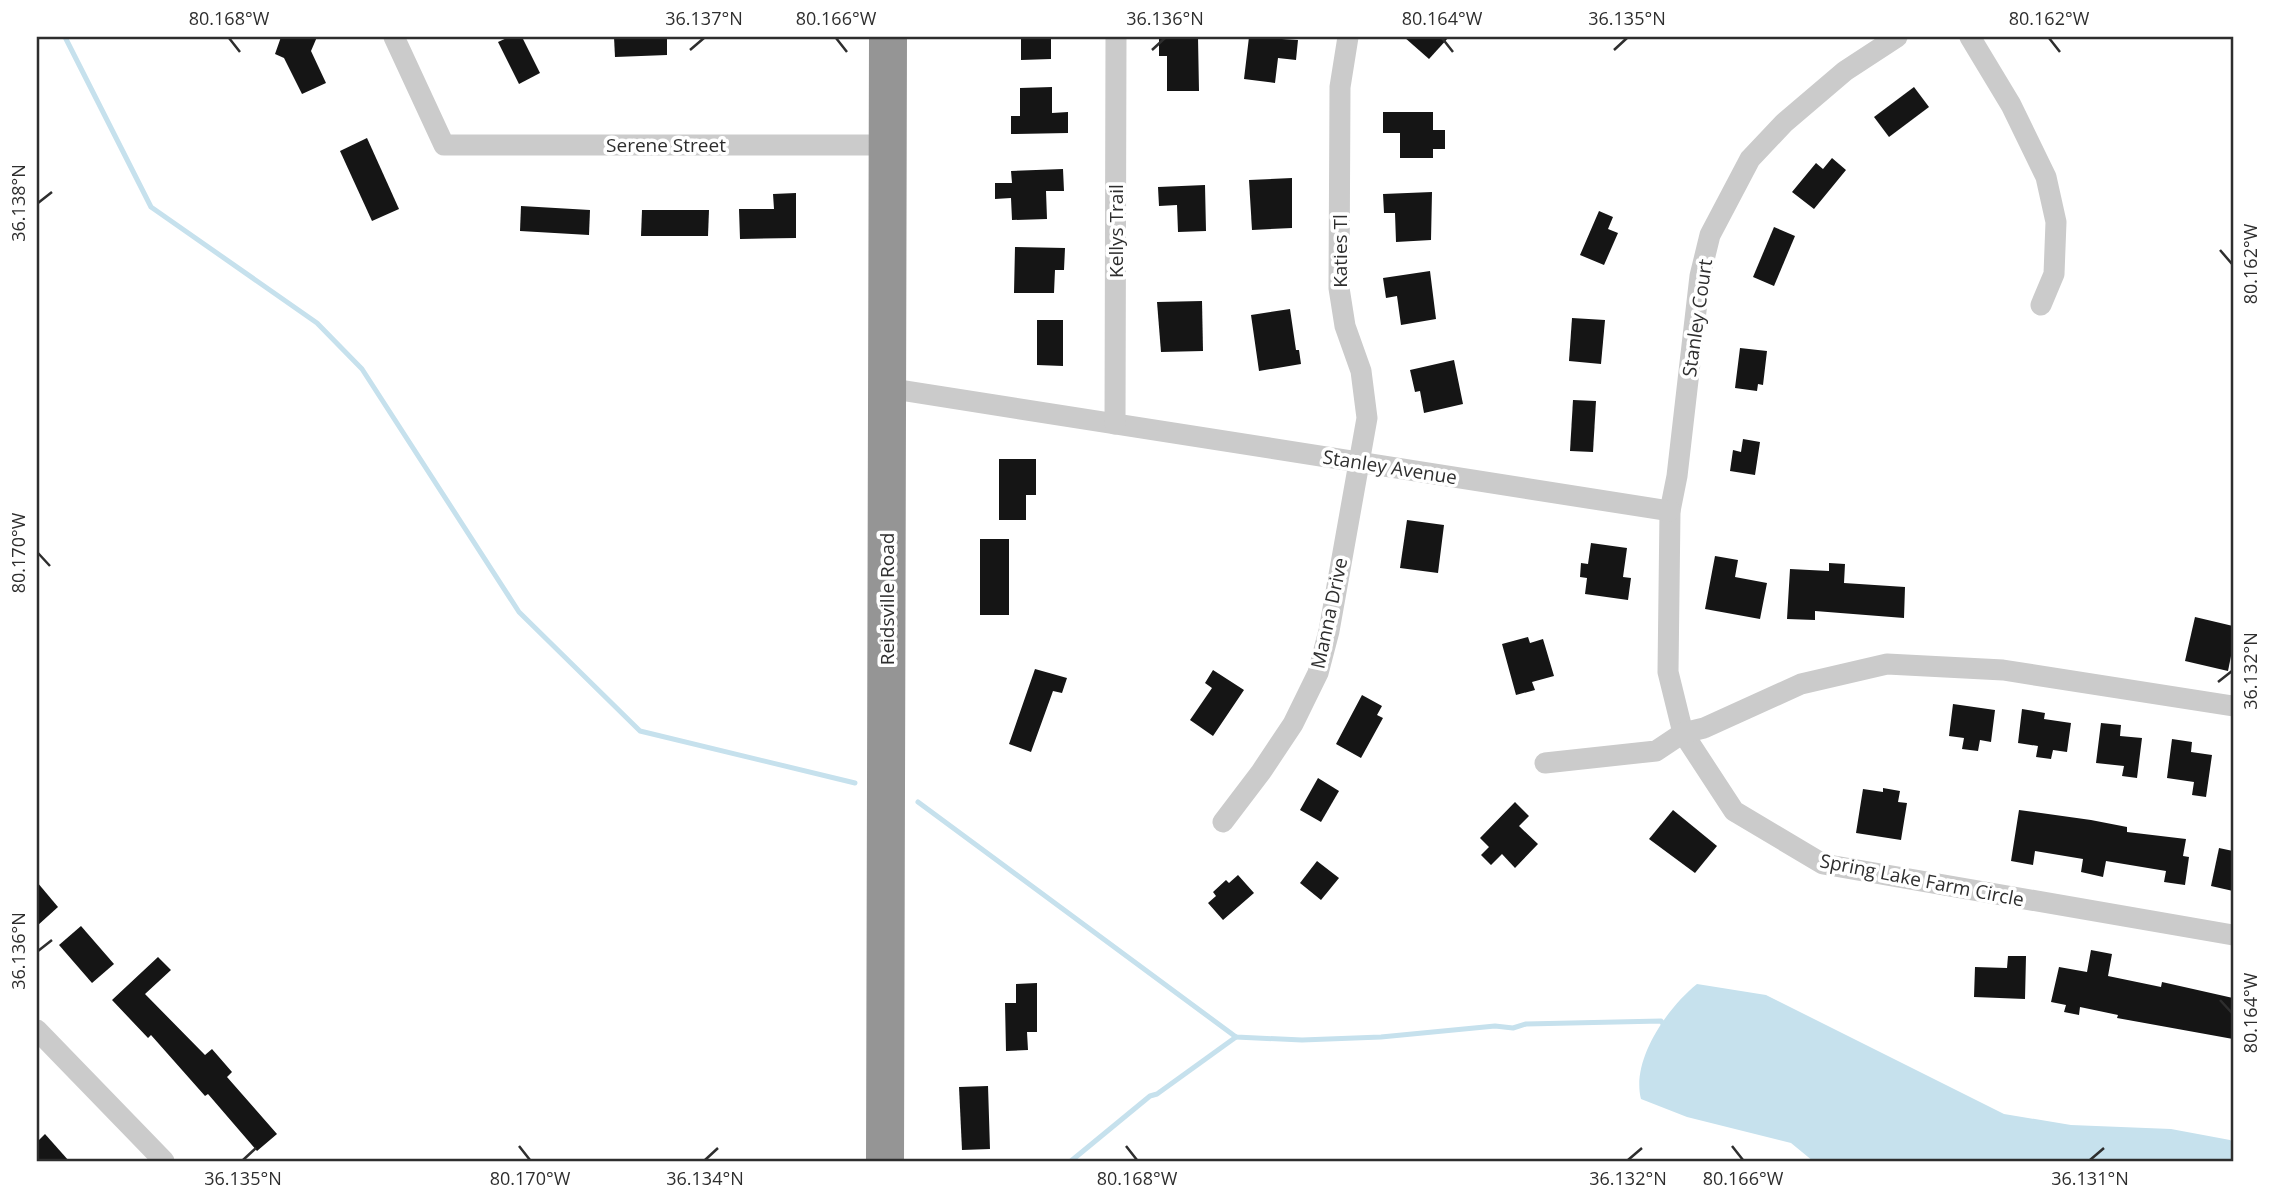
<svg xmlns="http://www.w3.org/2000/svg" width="2270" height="1198" viewBox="0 0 2270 1198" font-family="'Open Sans',sans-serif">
  <rect width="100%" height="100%" fill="#fff"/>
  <!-- water -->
  <path fill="#c6e1ed" d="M1697 984 1766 995 2004 1114 2071 1125 2171 1129 2230 1140 2233 1142V1161H1813L1791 1143 1687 1117 1641 1099C1631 1060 1667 1008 1697 984Z"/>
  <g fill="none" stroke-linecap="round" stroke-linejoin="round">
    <!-- stream -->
    <g stroke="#c6e1ed" stroke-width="5">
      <polyline points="65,37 151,207 317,323 362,369 519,612 640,731 855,783"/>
      <polyline points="918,802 1236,1037 1302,1040 1381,1037 1495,1026 1513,1028 1526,1024 1661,1021 1664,1025"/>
      <polyline points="1071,1161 1150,1096 1157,1094 1236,1037"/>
    </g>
  </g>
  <!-- building -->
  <g fill="#151515">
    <polygon points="281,37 317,37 311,51 326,83 302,94 284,58 275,54"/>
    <polygon points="509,37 522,37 540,73 519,84 498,42"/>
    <polygon points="614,37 667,37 667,55 615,57"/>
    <polygon points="1021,37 1051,37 1051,59 1021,60"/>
    <polygon points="1159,37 1198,37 1199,91 1167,91 1167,56 1159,56"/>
    <polygon points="1249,37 1298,40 1296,60 1278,58 1275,83 1244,79"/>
    <polygon points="1404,37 1449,37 1429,59"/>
    <polygon points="1052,87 1052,113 1068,112 1068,133 1011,134 1011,116 1020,116 1020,88"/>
    <polygon points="1914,87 1929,107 1889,137 1874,117"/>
    <polygon points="1383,112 1433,112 1433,130 1445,130 1445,149 1433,149 1433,158 1400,158 1400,133 1383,133"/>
    <polygon points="367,138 399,209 372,221 340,151"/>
    <polygon points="1832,158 1846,170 1814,209 1792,192 1816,163 1823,169"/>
    <polygon points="1063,169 1064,191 1046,191 1047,219 1012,220 1011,198 995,199 995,183 1012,183 1011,171"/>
    <polygon points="1292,178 1292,228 1252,230 1249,180"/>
    <polygon points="1205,185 1206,231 1178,232 1177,205 1159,206 1158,187"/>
    <polygon points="1432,192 1431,240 1396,242 1395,213 1384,213 1383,194"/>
    <polygon points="796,193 796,238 740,239 739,209 774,209 773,194"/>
    <polygon points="521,206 590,210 589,235 520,231"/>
    <polygon points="642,210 709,210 708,236 641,236"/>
    <polygon points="1599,211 1613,217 1608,229 1618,233 1604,265 1580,255"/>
    <polygon points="1774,227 1795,236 1774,286 1753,277"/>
    <polygon points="1015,247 1065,248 1064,270 1055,270 1054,293 1014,293"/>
    <polygon points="1430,271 1436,319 1401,325 1397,296 1386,298 1383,278"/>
    <polygon points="1202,301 1203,351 1161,352 1157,302"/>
    <polygon points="1290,309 1296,350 1299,350 1301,364 1259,371 1251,315"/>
    <polygon points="1572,318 1605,320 1601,364 1569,361"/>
    <polygon points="1037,320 1063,320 1063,366 1037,365"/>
    <polygon points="1740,348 1767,351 1763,385 1758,384 1757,391 1735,388"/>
    <polygon points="1454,360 1463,404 1424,413 1420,391 1415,392 1410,370"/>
    <polygon points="1573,400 1596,401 1593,452 1570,451"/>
    <polygon points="1743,439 1760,442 1755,475 1730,471 1733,450 1741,452"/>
    <polygon points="999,459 1036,459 1036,495 1026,495 1026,520 999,520"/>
    <polygon points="1407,520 1444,525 1438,573 1400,568"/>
    <rect x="980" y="539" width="29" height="76"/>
    <polygon points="1591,543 1627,548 1623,577 1631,578 1628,600 1585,594 1587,578 1580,577 1581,563 1588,564"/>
    <polygon points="1715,556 1738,560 1735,577 1767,583 1760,619 1705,609"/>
    <polygon points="1829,563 1845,564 1844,583 1905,587 1904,618 1815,611 1815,620 1787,619 1790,569 1829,571"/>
    <polygon points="2195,617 2233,626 2233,646 2228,671 2185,661"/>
    <polygon points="1528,637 1530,643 1543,639 1554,676 1532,682 1535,690 1516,695 1502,644"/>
    <polygon points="1035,669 1067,678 1062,693 1053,691 1031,752 1009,744"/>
    <polygon points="1213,670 1244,690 1213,736 1190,720 1212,688 1205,683"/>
    <polygon points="1362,695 1382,706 1377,715 1383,718 1361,758 1336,744"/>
    <polygon points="1953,704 1995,710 1991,742 1980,740 1978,751 1962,749 1964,738 1949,736"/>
    <polygon points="2022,709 2045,713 2044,719 2071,723 2067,752 2053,750 2051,759 2036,757 2038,746 2018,743"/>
    <polygon points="2101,723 2121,725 2120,736 2142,738 2137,778 2122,776 2124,766 2096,763"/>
    <polygon points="2172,739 2192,742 2191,752 2212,755 2206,797 2192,795 2194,782 2167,778"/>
    <polygon points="1318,778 1339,791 1321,822 1300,810"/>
    <polygon points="1883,788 1900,791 1898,802 1907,803 1901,840 1856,833 1863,789 1883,792"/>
    <polygon points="1515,802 1529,816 1519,826 1538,844 1515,868 1502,854 1491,865 1481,855 1489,847 1480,838"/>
    <polygon points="1673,810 1717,846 1695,873 1649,839"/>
    <polygon points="2019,810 2091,820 2127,827 2127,832 2186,839 2183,856 2189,857 2185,885 2164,882 2166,871 2106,861 2103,877 2081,872 2083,859 2035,851 2033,865 2011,861"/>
    <polygon points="2219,848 2233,851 2233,891 2211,886"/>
    <polygon points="1317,861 1339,878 1321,900 1300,883"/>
    <polygon points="1238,875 1254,893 1223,920 1208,903 1216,896 1213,892 1226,880 1229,883"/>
    <polygon points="37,882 58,907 37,926"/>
    <polygon points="81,926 114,964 92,983 59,945"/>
    <polygon points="2091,950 2112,954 2108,976 2161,987 2162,982 2233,998 2233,1039 2117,1018 2118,1015 2080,1007 2079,1015 2064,1012 2066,1005 2051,1002 2059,967 2087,972"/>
    <polygon points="2008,956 2026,956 2025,999 1974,997 1975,967 2007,968"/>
    <polygon points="158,957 171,970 145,994 205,1055 212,1049 232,1072 227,1077 277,1134 257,1151 208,1094 205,1096 151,1035 148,1038 112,1000"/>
    <polygon points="1037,983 1037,1032 1027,1032 1028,1050 1006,1051 1005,1003 1016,1003 1016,984"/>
    <polygon points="988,1086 990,1149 962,1150 959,1087"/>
    <polygon points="45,1134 69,1161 37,1161 37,1142"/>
  </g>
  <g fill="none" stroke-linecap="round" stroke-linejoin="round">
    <!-- street -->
    <g stroke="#cbcbcb" stroke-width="21">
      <polyline points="394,37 444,145 888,145"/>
      <polyline points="1897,37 1845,71 1784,123 1750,159 1710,235 1700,276 1677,476 1670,511 1668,672 1683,733 1734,811 1823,864 2233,935"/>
      <polyline points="1970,37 2011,105 2046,177 2056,222 2054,274 2041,305"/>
      <polyline points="887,388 1670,511"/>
      <polyline points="1115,424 1116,37"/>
      <polyline points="1545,763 1656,751 1683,733 1704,728 1801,684 1887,664 2003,670 2233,706"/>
      <polyline points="1223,822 1261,772 1293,724 1318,673 1329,631 1367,418 1361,371 1345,326 1339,288 1340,87 1348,37"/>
      <polyline points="37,1030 164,1161"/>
    </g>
    <!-- highway -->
    <polyline stroke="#959595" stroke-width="38" points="885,1161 888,37"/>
  </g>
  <!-- ticks -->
  <path fill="none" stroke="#2e2e2e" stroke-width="2.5" d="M229 38 240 52M836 38 847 52M1442 38 1453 52M2049 38 2060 52M690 50 704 38M1152 50 1165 38M1614 50 1627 38M38 203 52 192M2220 250 2232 264M38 553 50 566M2218 682 2232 671M38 951 52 940M2220 1000 2232 1013M519 1146 530 1160M1126 1146 1137 1160M1732 1146 1743 1160M243 1160 256 1148M705 1160 718 1148M1628 1160 1642 1148M2090 1160 2104 1148"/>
  <g text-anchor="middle" stroke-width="7" stroke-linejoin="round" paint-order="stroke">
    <!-- street labels -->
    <g font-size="19" fill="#2e2e2e" stroke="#fff">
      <text x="666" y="152">Serene Street</text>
      <text transform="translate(1116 231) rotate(-90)" y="7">Kellys Trail</text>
      <text transform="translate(1340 251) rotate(-90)" y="7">Katies Tl</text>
      <text transform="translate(1697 318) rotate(-82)" y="7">Stanley Court</text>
      <text transform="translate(1390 467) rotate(9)" y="7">Stanley Avenue</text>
      <text transform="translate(887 599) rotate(-90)" y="7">Reidsville Road</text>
      <text transform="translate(1329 613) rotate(-78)" y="7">Manna Drive</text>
      <text transform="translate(1922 880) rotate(11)" y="7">Spring Lake Farm Circle</text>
    </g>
  </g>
  <!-- border -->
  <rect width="2270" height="1198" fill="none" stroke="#ffffff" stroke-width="77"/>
  <rect x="38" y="38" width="2194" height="1122" fill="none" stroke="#2e2e2e" stroke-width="2.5"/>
  <g font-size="18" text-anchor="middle" fill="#2e2e2e">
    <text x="229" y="25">80.168°W</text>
    <text x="704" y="25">36.137°N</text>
    <text x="836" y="25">80.166°W</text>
    <text x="1165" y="25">36.136°N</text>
    <text x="1442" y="25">80.164°W</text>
    <text x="1627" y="25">36.135°N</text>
    <text x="2049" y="25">80.162°W</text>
    <text transform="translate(19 203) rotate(-90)" y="6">36.138°N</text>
    <text transform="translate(2251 264) rotate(-90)" y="6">80.162°W</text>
    <text transform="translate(19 553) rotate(-90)" y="6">80.170°W</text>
    <text transform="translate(2251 671) rotate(-90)" y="6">36.132°N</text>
    <text transform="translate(19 951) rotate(-90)" y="6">36.136°N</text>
    <text transform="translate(2251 1013) rotate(-90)" y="6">80.164°W</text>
    <text x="243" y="1185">36.135°N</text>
    <text x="530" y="1185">80.170°W</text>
    <text x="705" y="1185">36.134°N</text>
    <text x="1137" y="1185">80.168°W</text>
    <text x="1628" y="1185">36.132°N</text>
    <text x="1743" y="1185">80.166°W</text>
    <text x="2090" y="1185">36.131°N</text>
  </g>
</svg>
